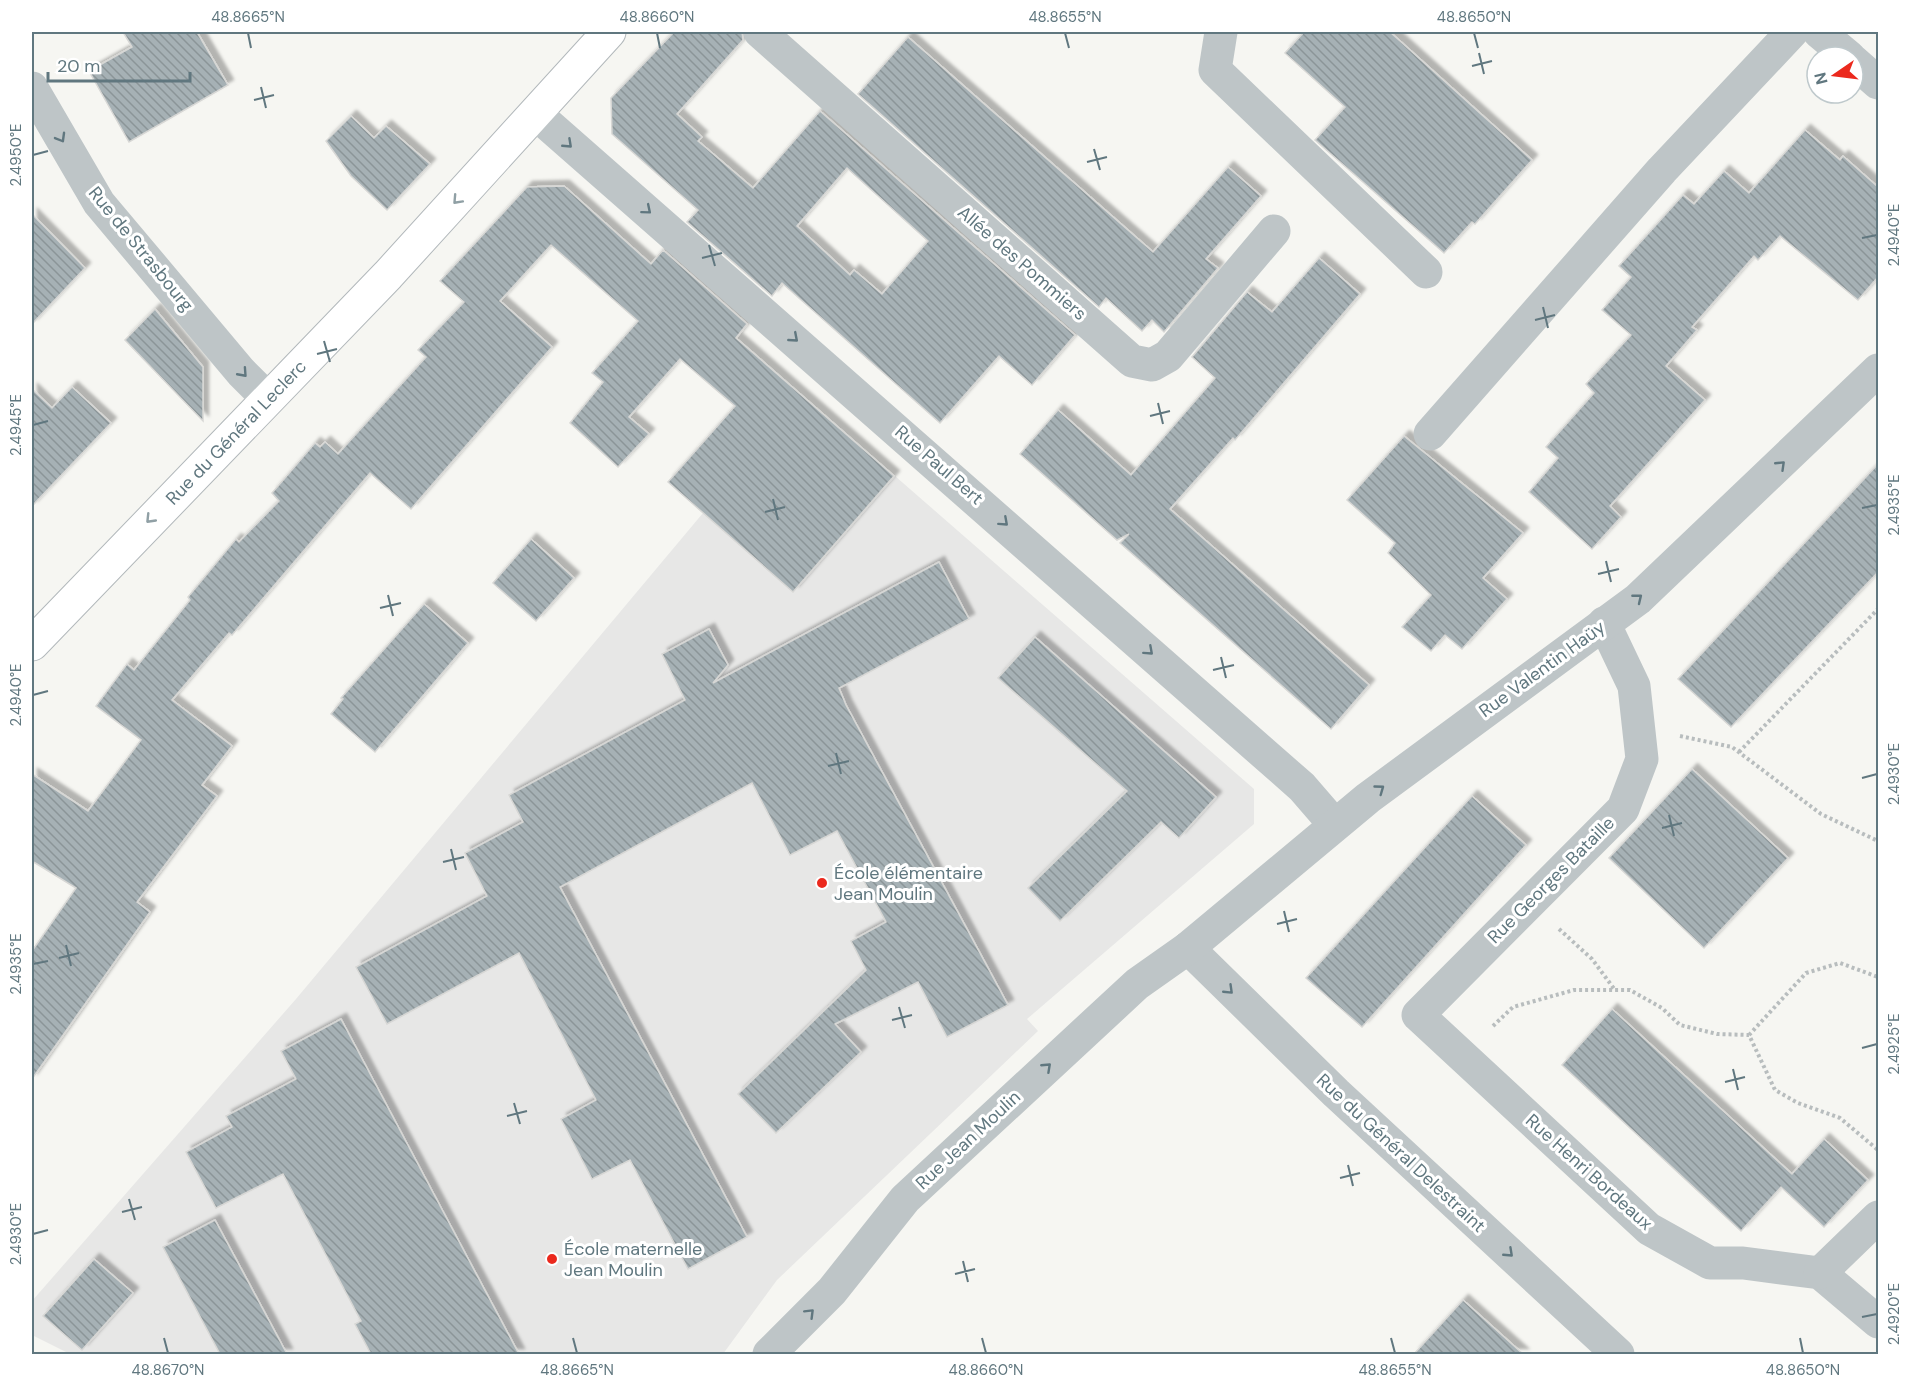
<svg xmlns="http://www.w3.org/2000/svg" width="1910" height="1386" viewBox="0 0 1910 1386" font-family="'DM Sans',sans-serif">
  <defs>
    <pattern id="building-back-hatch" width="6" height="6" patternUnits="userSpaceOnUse" patternTransform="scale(1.5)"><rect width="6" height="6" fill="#a6b1b5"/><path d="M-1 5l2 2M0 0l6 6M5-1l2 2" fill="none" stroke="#8b9598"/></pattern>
    <filter id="shadow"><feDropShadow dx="5.5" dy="-5.5" stdDeviation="1.5" flood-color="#0004"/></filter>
  </defs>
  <rect width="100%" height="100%" fill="#f6f6f2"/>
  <!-- built -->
  <polygon fill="#e7e7e6" points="895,476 1254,789 1254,824 1027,1019 1038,1031 777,1280 723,1354 70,1354 32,1335 32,1301 296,999 703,513 793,592"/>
  <!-- building -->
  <g fill="url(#building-back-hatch)" stroke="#d7d7d5" stroke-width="1.5" fill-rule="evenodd" filter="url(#shadow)">
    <polygon points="123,32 197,32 228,85 129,142 89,71 132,47"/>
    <path d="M674 32H742L743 40 677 114 702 137 698 141 753 188 820 111 1075 335 1032 385 999 356 940 423 782 283 772 296 687 222 698 210 612 134 611 98ZM847 168 928 241 882 294 854 270 850 275 797 226Z"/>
    <polygon points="1304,32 1390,32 1532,160 1475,224 1472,222 1444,253 1315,140 1345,107 1285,53"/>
    <polygon points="908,37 1153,252 1228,167 1261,196 1206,259 1218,268 1164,332 1152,320 1142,331 1106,298 1099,307 858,94"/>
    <polygon points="351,116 374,138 386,126 430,164 387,210 351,176 326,141"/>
    <polygon points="1805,130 1840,160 1843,156 1878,187 1878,277 1858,300 1780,236 1758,260 1754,256 1692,327 1697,330 1666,366 1705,400 1610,506 1621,517 1592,549 1529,492 1558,458 1546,447 1594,393 1586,384 1631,335 1602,310 1631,277 1619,266 1683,195 1694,204 1724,171 1749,193"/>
    <polygon points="564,186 651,264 663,250 747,324 736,338 894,476 793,592 668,482 735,406 680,359 629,417 649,434 618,467 570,423 603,382 592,373 638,321 551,245 500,301 552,347 411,509 370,473 232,635 229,633 172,700 232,746 202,785 217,796 137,902 150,912 32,1079 32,951 76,888 32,861 32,774 88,811 141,740 96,706 127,664 134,670 190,600 188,597 236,539 239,542 279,501 272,493 315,443 320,447 325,442 338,454 426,357 418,350 464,302 440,281 527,187"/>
    <polygon points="32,214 85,268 32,324"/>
    <polygon points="1319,258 1360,294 1235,440 1233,438 1170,509 1369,685 1331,729 1120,543 1129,534 1117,540 1020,454 1058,410 1131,475 1215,378 1192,357 1247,292 1272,312"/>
    <polygon points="155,309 203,367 203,421 125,340"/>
    <polygon points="72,387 111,423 32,506 32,389 52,408"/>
    <polygon points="1404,436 1523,533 1483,578 1507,599 1462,649 1445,635 1431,651 1402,627 1431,595 1388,553 1395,543 1347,500"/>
    <polygon points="1878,464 1878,572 1731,727 1678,679"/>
    <polygon points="531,539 574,578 536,621 493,583"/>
    <polygon points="939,562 969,619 839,688 846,705 1008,1005 947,1037 918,982 835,1024 861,1052 776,1133 738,1094 866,970 851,941 886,922 837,831 790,855 752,783 560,887 747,1237 688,1269 630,1160 592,1179 561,1119 596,1100 519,953 387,1024 356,967 487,896 465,853 523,822 509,795 685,700 662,654 709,629 728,665 713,683"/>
    <polygon points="424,604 468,643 375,752 331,714 343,699 341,698"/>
    <polygon points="1035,637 1216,797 1179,838 1161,822 1060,921 1028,888 1127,791 998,678"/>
    <polygon points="1692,769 1788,858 1704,948 1609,858"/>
    <polygon points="1472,796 1526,845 1362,1027 1306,978"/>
    <polygon points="1612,1009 1792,1174 1824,1139 1868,1180 1824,1227 1781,1187 1741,1231 1562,1065"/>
    <polygon points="341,1019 472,1266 519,1354 371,1354 355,1324 361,1321 283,1174 216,1208 186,1152 232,1127 226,1116 296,1079 281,1051"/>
    <polygon points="215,1220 287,1354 220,1354 163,1247"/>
    <polygon points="94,1259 133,1293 82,1350 43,1316"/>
    <polygon points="1463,1300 1523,1354 1414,1354"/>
  </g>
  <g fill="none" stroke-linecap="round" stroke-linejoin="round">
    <defs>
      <g id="major">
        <path id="s1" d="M32 644 388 275 609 32"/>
      </g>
    </defs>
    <!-- major casing -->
    <use href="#major" stroke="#b2b8bb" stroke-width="35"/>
    <!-- path -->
    <g stroke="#b8bdbe" stroke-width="4" stroke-dasharray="3 3" stroke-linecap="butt">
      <polyline points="1680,736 1732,747 1821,814 1878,841"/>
      <polyline points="1739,752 1878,609"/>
      <polyline points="1559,929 1592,959 1615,990"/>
      <polyline points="1493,1026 1513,1007 1574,990 1630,990 1662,1008 1680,1025 1717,1034 1749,1035 1775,1090 1798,1103 1840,1118 1878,1150"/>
      <polyline points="1749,1035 1806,973 1840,963 1878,977"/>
    </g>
    <!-- minor -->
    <g stroke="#bec5c7" stroke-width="33">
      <polyline points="760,32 1132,361 1152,365 1168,356 1274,231"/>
      <polyline points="1221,32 1215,70 1426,272"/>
      <polyline points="1819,32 1849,57"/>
      <polyline points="1853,61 1878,83"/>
      <polyline points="32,88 99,203 241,372 267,398"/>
      <polyline points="536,114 1302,787 1334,824"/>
      <polyline points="1430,434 1662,170 1792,32"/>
      <polyline points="1604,623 1634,686 1642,759 1623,809 1418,1015 1649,1229 1710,1263 1743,1263 1820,1273 1878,1322"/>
      <polyline points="1188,948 1336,1093 1618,1354"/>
      <polyline points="1820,1273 1878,1217"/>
      <polyline points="769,1354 832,1291 905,1199 1137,984 1188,948 1368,798 1638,599 1878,370"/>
    </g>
    <!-- major -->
    <use href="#major" stroke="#fff" stroke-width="33"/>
  </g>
  <!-- one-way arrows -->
  <defs><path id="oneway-chevron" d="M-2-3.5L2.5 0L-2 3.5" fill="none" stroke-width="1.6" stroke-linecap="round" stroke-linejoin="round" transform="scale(1.5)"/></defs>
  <g stroke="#60777f">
    <use href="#oneway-chevron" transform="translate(61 138) rotate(60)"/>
    <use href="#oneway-chevron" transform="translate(568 144) rotate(43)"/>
    <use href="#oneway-chevron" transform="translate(647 210) rotate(40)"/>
    <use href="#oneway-chevron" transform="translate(794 338) rotate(41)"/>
    <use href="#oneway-chevron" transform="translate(243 373) rotate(48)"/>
    <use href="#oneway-chevron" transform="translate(1781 465) rotate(-44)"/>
    <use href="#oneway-chevron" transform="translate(1004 522) rotate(42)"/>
    <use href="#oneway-chevron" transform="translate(1638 598) rotate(-39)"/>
    <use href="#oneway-chevron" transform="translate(1149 651) rotate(42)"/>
    <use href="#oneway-chevron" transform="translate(1380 789) rotate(-36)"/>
    <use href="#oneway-chevron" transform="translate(1229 990) rotate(44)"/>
    <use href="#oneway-chevron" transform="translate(1047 1067) rotate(-43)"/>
    <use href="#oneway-chevron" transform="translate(1509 1253) rotate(43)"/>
    <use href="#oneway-chevron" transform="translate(810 1313) rotate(-45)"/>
  </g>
  <g stroke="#90a0a5">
    <use href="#oneway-chevron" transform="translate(457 200) rotate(133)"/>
    <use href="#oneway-chevron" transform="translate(150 519) rotate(134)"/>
  </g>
  <!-- ticks -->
  <path fill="none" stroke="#60777f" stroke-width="2" d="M248 33 251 48M657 33 660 48M1065 33 1069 48M1474 33 1478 48M1479 53 1484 74M1472 66 1492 61M261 87 266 108M254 100 274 95M1094 149 1100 170M33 155 48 151M1087 162 1107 157M1862 238 1877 235M709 245 715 266M702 258 722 253M1543 307 1548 328M1535 320 1555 315M324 341 330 362M317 354 337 349M1158 403 1163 424M1150 416 1170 411M33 425 48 421M773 499 778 520M1862 508 1877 505M765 512 785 507M1606 561 1611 582M1598 574 1619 569M388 595 393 616M380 608 401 603M1221 657 1226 678M1213 670 1234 665M33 695 48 691M836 753 841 774M828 766 849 761M1862 778 1877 774M1669 815 1674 836M1662 828 1682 823M451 849 456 870M443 862 464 857M1284 911 1289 932M1277 924 1297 919M66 945 71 966M59 958 79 953M33 964 48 961M899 1007 905 1028M892 1020 912 1015M1862 1048 1877 1044M1733 1069 1738 1090M1725 1082 1745 1077M514 1103 520 1124M507 1116 527 1111M1348 1165 1353 1186M1340 1178 1360 1173M129 1199 135 1220M122 1212 142 1207M33 1234 48 1230M963 1261 968 1282M955 1274 975 1269M1862 1317 1877 1314M164 1338 168 1353M573 1338 577 1353M982 1338 986 1353M1391 1338 1395 1353M1800 1338 1803 1353"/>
  <!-- markers -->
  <g fill="#eb291d" stroke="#fff" stroke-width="2">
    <circle cx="822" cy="883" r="6"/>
    <circle cx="552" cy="1259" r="6"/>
  </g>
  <g text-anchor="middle" stroke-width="6" stroke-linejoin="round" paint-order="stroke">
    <!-- street labels -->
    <g font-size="18" fill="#60777f" stroke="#fff">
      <text transform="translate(141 249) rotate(51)" y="6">Rue de Strasbourg</text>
      <text transform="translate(1022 263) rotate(41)" y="6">Allée des Pommiers</text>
      <text dy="6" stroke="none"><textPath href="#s1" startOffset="294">Rue du Général Leclerc</textPath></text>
      <text transform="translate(939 465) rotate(41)" y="6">Rue Paul Bert</text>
      <text transform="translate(1542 669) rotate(-36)" y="6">Rue Valentin Haüy</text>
      <text transform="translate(1551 880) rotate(-45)" y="6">Rue Georges Bataille</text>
      <text transform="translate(968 1140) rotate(-43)" y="6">Rue Jean Moulin</text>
      <text transform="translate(1401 1153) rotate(43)" y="6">Rue du Général Delestraint</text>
      <text transform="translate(1589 1172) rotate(42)" y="6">Rue Henri Bordeaux</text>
    </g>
    <!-- poi labels -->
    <g font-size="18" fill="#60777f" stroke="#fff" text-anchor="start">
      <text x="834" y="879">École élémentaire<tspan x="834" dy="21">Jean Moulin</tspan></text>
      <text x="564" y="1255">École maternelle<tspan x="564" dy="21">Jean Moulin</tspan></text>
    </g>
  </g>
  <!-- border -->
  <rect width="1910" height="1386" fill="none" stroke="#ffffff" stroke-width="66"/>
  <!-- north arrow -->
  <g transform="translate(1835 75) rotate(256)"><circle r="28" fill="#ffffff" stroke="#bfc9cc" stroke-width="1.5"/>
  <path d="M0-4.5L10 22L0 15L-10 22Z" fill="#eb291d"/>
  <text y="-9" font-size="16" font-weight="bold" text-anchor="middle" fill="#60777f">N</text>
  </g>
  <!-- scale -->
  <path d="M48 72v9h142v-9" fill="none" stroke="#60777f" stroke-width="3"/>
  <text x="57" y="72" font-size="18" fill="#60777f" stroke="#ffffff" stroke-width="4.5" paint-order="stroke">20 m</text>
  <rect x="33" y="33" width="1844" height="1320" fill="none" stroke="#60777f" stroke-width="2"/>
  <g font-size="15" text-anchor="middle" fill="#60777f">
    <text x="248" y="22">48.8665°N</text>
    <text x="657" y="22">48.8660°N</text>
    <text x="1065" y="22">48.8655°N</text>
    <text x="1474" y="22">48.8650°N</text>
    <text transform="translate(16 155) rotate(-90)" y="5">2.4950°E</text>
    <text transform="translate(1894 235) rotate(-90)" y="5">2.4940°E</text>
    <text transform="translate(16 425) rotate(-90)" y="5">2.4945°E</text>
    <text transform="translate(1894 505) rotate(-90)" y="5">2.4935°E</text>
    <text transform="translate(16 695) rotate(-90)" y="5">2.4940°E</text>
    <text transform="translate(1894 774) rotate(-90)" y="5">2.4930°E</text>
    <text transform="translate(16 964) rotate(-90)" y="5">2.4935°E</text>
    <text transform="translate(1894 1044) rotate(-90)" y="5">2.4925°E</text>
    <text transform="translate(16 1234) rotate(-90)" y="5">2.4930°E</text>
    <text transform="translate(1894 1314) rotate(-90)" y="5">2.4920°E</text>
    <text x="168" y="1375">48.8670°N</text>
    <text x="577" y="1375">48.8665°N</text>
    <text x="986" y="1375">48.8660°N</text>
    <text x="1395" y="1375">48.8655°N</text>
    <text x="1803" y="1375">48.8650°N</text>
  </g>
</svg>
